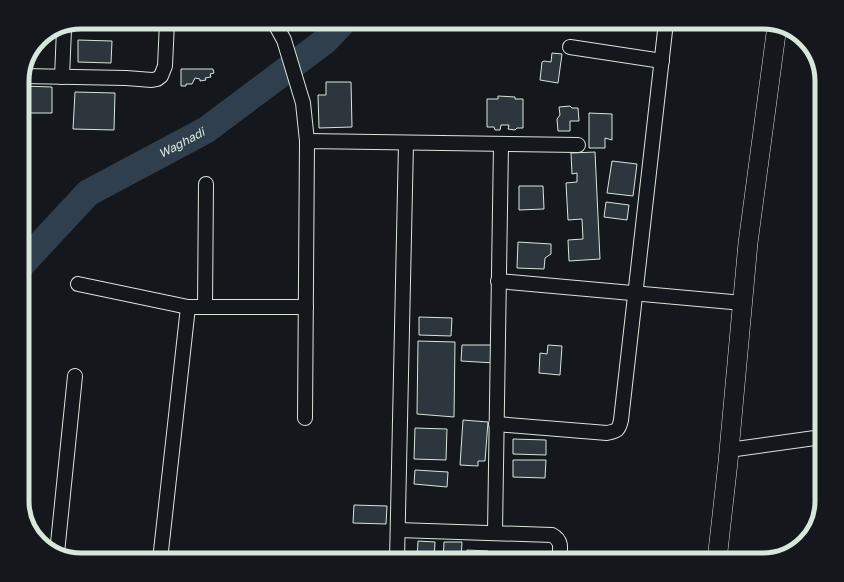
<svg xmlns="http://www.w3.org/2000/svg" width="844" height="582" viewBox="0 0 844 582" font-family="'Golos Text',sans-serif">
  <rect width="100%" height="100%" fill="#14181c"/>
  <g fill="none" stroke-linecap="round" stroke-linejoin="round">
    <!-- river -->
    <path stroke="#2f3f4d" stroke-width="27" id="s1" d="M22 264 88 193 206 130 325 41 343 22"/>
  </g>
  <!-- building -->
  <g fill="#2c363c" stroke="#d8e6dc">
    <polygon points="78,40 112,41 111,63 78,62"/>
    <polygon points="552,53 562,54 558,83 540,80 542,62 544,61 551,62"/>
    <polygon points="181,69 213,69 214,73 210,74 211,77 205,78 206,80 200,81 200,79 195,78 192,84 186,84 186,86 181,86"/>
    <polygon points="326,82 351,82 352,127 319,128 318,95 326,95"/>
    <polygon points="22,86 52,87 52,113 22,113"/>
    <polygon points="75,92 115,93 114,130 73,129"/>
    <polygon points="498,96 515,97 515,99 523,99 523,128 517,128 515,130 508,129 509,125 501,125 500,130 495,130 494,127 487,127 487,99 498,99"/>
    <polygon points="570,106 572,108 578,108 579,121 570,121 570,131 558,131 557,119 560,115 559,107"/>
    <polygon points="589,113 612,114 612,140 605,138 605,148 589,148"/>
    <polygon points="595,152 600,259 569,261 568,240 583,239 582,219 568,220 566,183 577,182 577,173 572,174 571,153"/>
    <polygon points="612,161 637,164 633,196 607,193"/>
    <polygon points="519,186 543,186 544,209 519,210"/>
    <polygon points="606,202 629,205 627,220 604,217"/>
    <polygon points="518,242 551,244 551,254 545,258 544,269 517,268"/>
    <polygon points="419,317 452,318 451,336 419,335"/>
    <polygon points="418,341 455,342 454,417 417,414"/>
    <polygon points="462,345 495,345 495,363 461,361"/>
    <polygon points="548,345 562,346 560,375 539,373 540,353 547,354"/>
    <polygon points="463,420 488,422 485,461 478,461 478,466 460,465"/>
    <polygon points="415,428 447,429 446,460 414,459"/>
    <polygon points="513,439 546,440 546,455 513,454"/>
    <polygon points="513,460 546,460 545,478 513,477"/>
    <polygon points="415,470 448,472 447,487 414,484"/>
    <polygon points="354,505 387,506 386,524 353,523"/>
    <polygon points="418,541 435,542 434,560 417,560"/>
    <polygon points="444,542 462,542 461,560 443,560"/>
    <polygon points="467,550 488,551 488,560 466,560"/>
  </g>
  <g fill="none" stroke-linecap="round" stroke-linejoin="round">
    <defs>
      <g id="street">
        <polyline points="274,22 284,40 303,103 307,141"/>
        <polyline points="570,47 662,61"/>
        <polyline points="23,76 126,78 152,80 157,79 161,76 165,66 167,22"/>
        <polyline points="62,77 64,29"/>
        <polyline points="498,281 743,303"/>
        <polyline points="78,284 188,307 306,307"/>
        <polyline points="205,307 206,184"/>
        <polyline points="305,418 307,141 578,145"/>
        <path d="M496 424 607 433C617 431 619 430 621 420L666 22"/>
        <polyline points="729,450 822,437"/>
        <path d="M398 530 552 535C563 541 560 549 559 560"/>
        <polyline points="495,532 501,144"/>
        <polyline points="57,553 75,376"/>
        <polyline points="160,560 188,307"/>
        <polyline points="397,560 406,143"/>
      </g>
      <polyline id="secondary" points="717,560 728,462 748,243 777,26"/>
    </defs>
    <!-- street casing -->
    <use href="#street" stroke="#d8e6dc" stroke-width="16"/>
    <!-- secondary casing -->
    <use href="#secondary" stroke="#d8e6dc" stroke-width="20"/>
    <!-- street -->
    <use href="#street" stroke="#14181c" stroke-width="14"/>
    <!-- secondary -->
    <use href="#secondary" stroke="#14181c" stroke-width="19"/>
  </g>
  <g text-anchor="middle" stroke-width="3" stroke-linejoin="round" paint-order="stroke">
    <!-- water labels -->
    <g font-size="12" font-style="italic" fill="#d8e6dc" stroke="#14181c">
      <text dy="4" stroke="none"><textPath href="#s1" startOffset="203">Waghadi</textPath></text>
    </g>
  </g>
  <!-- crop -->
  <path d="M0 0H844V582H0ZM81 29H763A52 52 0 0 1 815 81V501A52 52 0 0 1 763 553H81A52 52 0 0 1 29 501V81A52 52 0 0 1 81 29Z" fill="#14181c" fill-rule="evenodd"/>
  <path fill="none" stroke="#d8e6dc" stroke-width="5" d="M81 29H763A52 52 0 0 1 815 81V501A52 52 0 0 1 763 553H81A52 52 0 0 1 29 501V81A52 52 0 0 1 81 29Z"/>
</svg>
